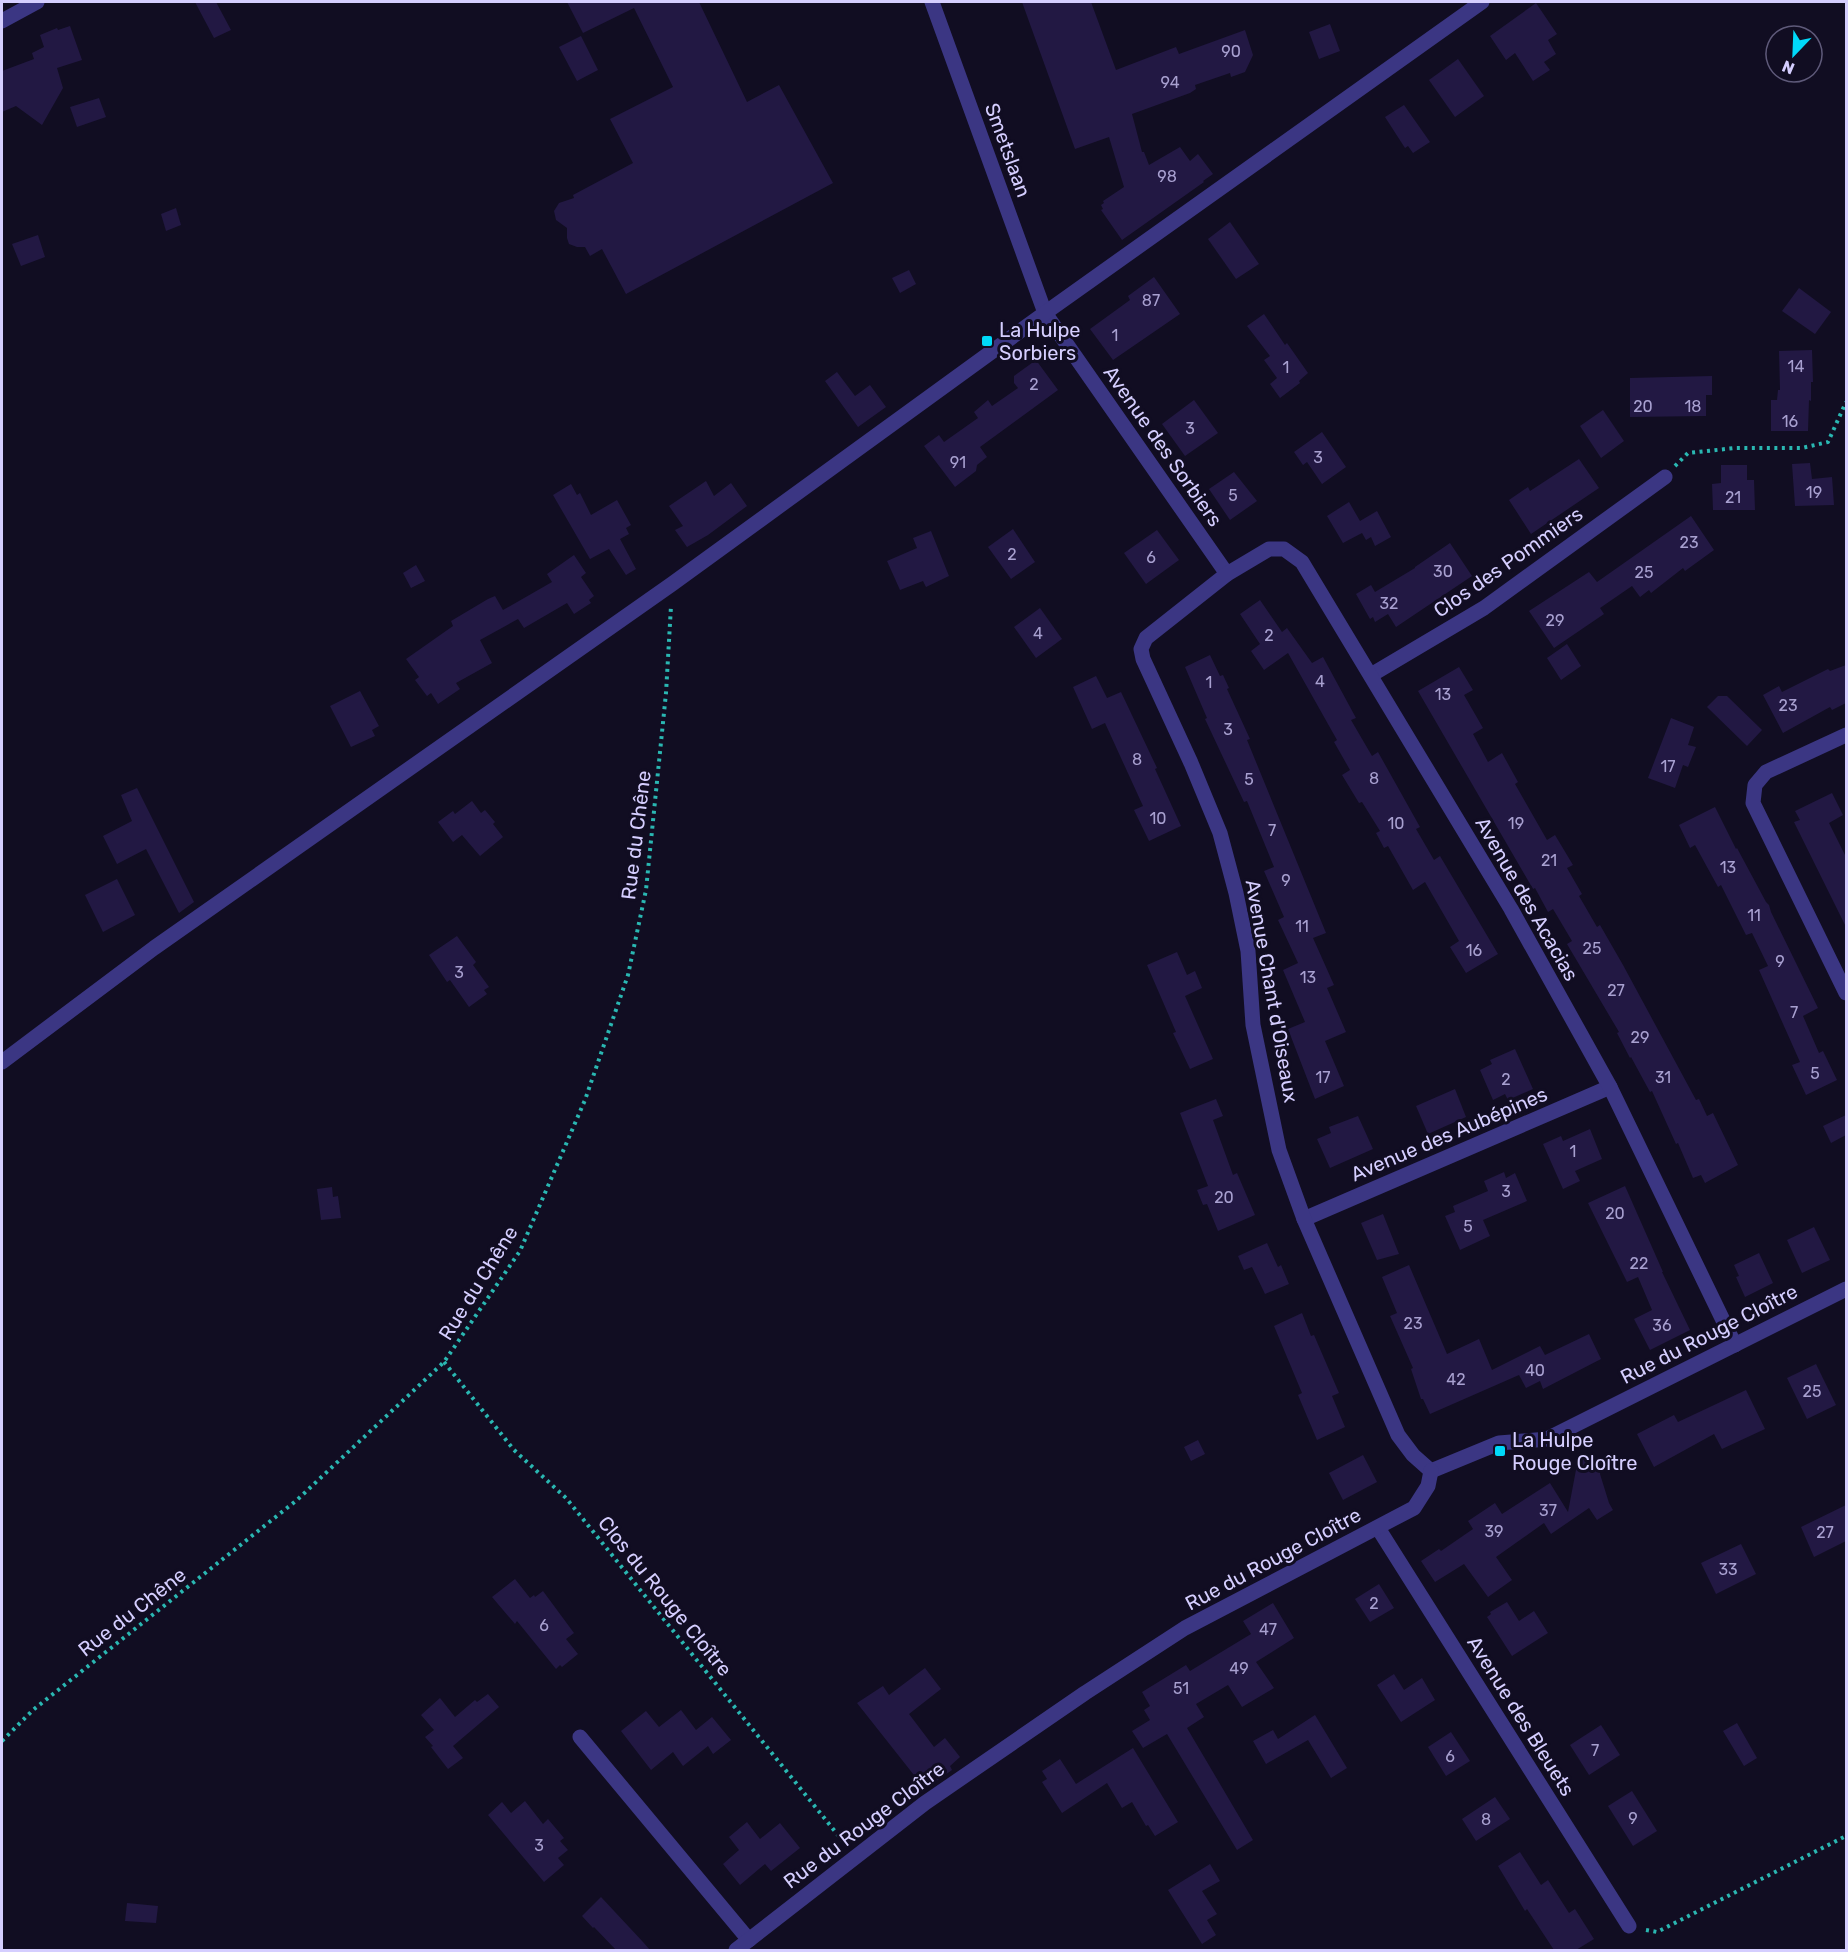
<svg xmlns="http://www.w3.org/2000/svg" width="1848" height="1952" viewBox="0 0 1848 1952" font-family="Rubik,sans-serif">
  <rect width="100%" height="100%" fill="#110d22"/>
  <!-- building -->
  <g fill="#221843">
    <polygon points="195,2 216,2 231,30 214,38"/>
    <polygon points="567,2 699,2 747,102 779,85 833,183 626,294 602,249 590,256 585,247 577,247 569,244 567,238 567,228 556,220 554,211 559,203 574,198 573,195 633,163 610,119 673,87 634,8 583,33"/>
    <polygon points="1022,2 1091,2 1116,70 1176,47 1179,54 1245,30 1253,55 1245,72 1231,77 1230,73 1195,85 1196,89 1190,93 1132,114 1142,152 1144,152 1149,165 1180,147 1190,161 1198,154 1213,174 1203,181 1204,182 1122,240 1101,210 1103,209 1101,205 1104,203 1103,201 1124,187 1109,137 1075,149"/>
    <polygon points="1536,3 1557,34 1548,40 1556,54 1544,62 1550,70 1533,81 1515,53 1506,60 1490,36"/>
    <polygon points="1330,24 1340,51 1319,59 1309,32"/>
    <polygon points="70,26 82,60 57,68 63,88 42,125 16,106 2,112 2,71 34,59 32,53 44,47 40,35 57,28 58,30"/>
    <polygon points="581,36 598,70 577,81 559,47"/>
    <polygon points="1458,59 1484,96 1455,117 1429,80"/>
    <polygon points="99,98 106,117 77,127 70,107"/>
    <polygon points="1404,105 1430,142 1413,153 1408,146 1405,148 1385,117"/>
    <polygon points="176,208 181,225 166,231 161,214"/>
    <polygon points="1230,222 1259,264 1236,279 1208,239"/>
    <polygon points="38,235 45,257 21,266 12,244"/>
    <polygon points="909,270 916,284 900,293 892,278"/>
    <polygon points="1154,277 1180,314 1113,360 1090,329 1130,300 1128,296"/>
    <polygon points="1799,288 1831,312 1815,334 1782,311"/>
    <polygon points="1264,314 1285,345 1287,343 1308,373 1299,381 1300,383 1280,398 1270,384 1277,378 1264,360 1270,356 1247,326"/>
    <polygon points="1812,350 1813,382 1811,382 1811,401 1809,400 1808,431 1771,431 1771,400 1777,400 1778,390 1780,390 1779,351"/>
    <polygon points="1036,360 1058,390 980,447 987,457 977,465 976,471 955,487 924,446 939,435 944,442 978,418 974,412 988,400 992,406 1018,388 1014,383 1014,376"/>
    <polygon points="837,372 855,396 870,385 886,407 858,427 825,381"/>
    <polygon points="1712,376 1712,395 1706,395 1706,416 1630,417 1630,378"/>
    <polygon points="1194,400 1218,433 1185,456 1162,424"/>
    <polygon points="1603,410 1624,441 1601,458 1580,426"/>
    <polygon points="1322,432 1346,467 1322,484 1307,462 1303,465 1294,452"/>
    <polygon points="1579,459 1599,488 1531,534 1509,500 1528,487 1530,491"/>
    <polygon points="1810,463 1812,479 1832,477 1834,505 1795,506 1792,464"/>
    <polygon points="1721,465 1747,465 1747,480 1754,480 1755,510 1713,510 1712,484 1721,483"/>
    <polygon points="1234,472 1257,501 1230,520 1209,489"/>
    <polygon points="706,481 714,496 731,483 747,506 708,535 687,547 675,530 683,526 669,506"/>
    <polygon points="571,484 577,495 580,493 591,515 617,500 631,525 626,528 629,534 620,539 636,569 626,575 609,549 590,559 553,495"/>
    <polygon points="1349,502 1360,521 1377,511 1391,537 1375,546 1371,537 1366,540 1362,533 1343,543 1327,516"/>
    <polygon points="1691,516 1714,550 1685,571 1683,568 1651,593 1649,590 1640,597 1632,586 1600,608 1604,614 1554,648 1529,611 1589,572 1597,582"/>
    <polygon points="1013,529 1035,562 1011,579 988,547"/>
    <polygon points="1157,530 1179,560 1146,584 1124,553"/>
    <polygon points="931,531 949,576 926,587 923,581 900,590 887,561 917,548 913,538"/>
    <polygon points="1450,543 1472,576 1396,627 1388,614 1375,622 1373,617 1370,619 1356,594 1371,585 1375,592 1415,568 1415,567"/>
    <polygon points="574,555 586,573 581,577 594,596 589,600 591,603 574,614 567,603 524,628 518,619 480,640 492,663 456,683 460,689 438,704 431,693 427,696 415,680 419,677 406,659 453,626 451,621 488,599 495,596 503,610 552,582 547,574"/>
    <polygon points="416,565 425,581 411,588 403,573"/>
    <polygon points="1260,600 1282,632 1287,628 1312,663 1323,657 1356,718 1351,720 1372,756 1378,752 1420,827 1416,829 1434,860 1440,856 1498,954 1466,973 1450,947 1459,941 1425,882 1413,890 1388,846 1384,848 1376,833 1380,831 1362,802 1359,803 1342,775 1350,770 1334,742 1337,740 1288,653 1264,670 1251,651 1260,644 1240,614"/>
    <polygon points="1040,608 1062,639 1036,658 1014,627"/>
    <polygon points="1567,644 1581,666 1561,680 1547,658"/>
    <polygon points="1210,655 1220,676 1223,675 1229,688 1227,689 1250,739 1247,740 1326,933 1313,938 1334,985 1327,988 1346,1032 1325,1041 1344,1086 1315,1099 1288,1029 1305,1022 1283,970 1298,963 1278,920 1284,917 1264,871 1274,867 1247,801 1244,802 1205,719 1207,718 1185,667"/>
    <polygon points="1846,665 1846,703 1832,710 1830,707 1783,733 1763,695 1779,686 1782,692 1828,669 1830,671"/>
    <polygon points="1459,667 1473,690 1464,695 1483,728 1473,734 1488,762 1502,753 1518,782 1515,784 1547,840 1555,835 1573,865 1567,868 1582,894 1579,896 1597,927 1600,925 1623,965 1696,1100 1699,1099 1707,1116 1713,1113 1738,1165 1705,1183 1701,1175 1693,1178 1678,1143 1676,1144 1652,1091 1650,1092 1631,1057 1630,1058 1617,1033 1619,1032 1567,944 1572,941 1553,909 1548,912 1535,888 1533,889 1418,691"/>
    <polygon points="1096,676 1107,698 1121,692 1157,768 1155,769 1181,826 1149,841 1134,810 1143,806 1105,723 1092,729 1073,687"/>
    <polygon points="360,691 379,726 372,730 375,736 351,747 330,706"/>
    <polygon points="1718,696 1727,696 1762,730 1747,746 1707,707"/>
    <polygon points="1671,718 1694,727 1688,745 1696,747 1688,767 1683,765 1675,788 1648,778"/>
    <polygon points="137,788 194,902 179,913 146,849 117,864 103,836 132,821 121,795"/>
    <polygon points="1832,793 1843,815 1829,823 1846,857 1846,927 1794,822 1800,820 1795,811"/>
    <polygon points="472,801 481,813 485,810 495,822 493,824 503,837 480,856 462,835 453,842 438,822 453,811 455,814"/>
    <polygon points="1715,807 1736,849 1737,848 1766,902 1769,905 1771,912 1818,1008 1803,1016 1819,1053 1823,1051 1837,1080 1806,1095 1792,1065 1800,1062 1759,970 1768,966 1752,933 1746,935 1721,885 1718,887 1695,845 1690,848 1679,825"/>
    <polygon points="117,879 135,915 103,932 85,895"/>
    <polygon points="457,936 476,962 473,965 489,987 484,990 487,994 469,1007 450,980 447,982 429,955"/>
    <polygon points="1177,952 1187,975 1195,971 1202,988 1185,996 1213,1059 1190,1069 1173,1033 1176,1032 1147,965"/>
    <polygon points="1515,1049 1533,1089 1508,1100 1505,1094 1493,1100 1480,1070 1492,1064 1490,1060"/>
    <polygon points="1455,1089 1466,1117 1428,1134 1416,1106"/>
    <polygon points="1216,1099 1223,1116 1213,1120 1233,1175 1237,1173 1255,1215 1218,1231 1207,1204 1203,1205 1197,1190 1208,1186 1180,1113"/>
    <polygon points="1846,1115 1846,1135 1831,1143 1823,1126"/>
    <polygon points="1358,1116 1373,1149 1330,1168 1317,1139 1331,1133 1329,1127"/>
    <polygon points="1590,1129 1602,1159 1575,1171 1580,1181 1563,1189 1543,1144 1561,1136 1563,1141"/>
    <polygon points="1504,1172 1506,1178 1515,1173 1527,1201 1483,1220 1490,1236 1460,1250 1445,1216 1455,1212 1453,1206 1488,1191 1484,1181"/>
    <polygon points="1625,1186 1663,1272 1662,1272 1690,1330 1650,1350 1634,1319 1652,1310 1638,1277 1627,1282 1588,1203"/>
    <polygon points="332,1187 333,1197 338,1196 341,1218 321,1220 317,1189"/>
    <polygon points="1383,1214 1399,1254 1377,1260 1361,1223"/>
    <polygon points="1814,1227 1830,1260 1802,1273 1787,1240"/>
    <polygon points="1267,1243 1278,1267 1281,1265 1289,1284 1265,1294 1252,1267 1244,1270 1238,1256"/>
    <polygon points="1759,1253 1773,1283 1745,1297 1736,1277 1739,1276 1734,1265"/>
    <polygon points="1409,1265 1447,1354 1479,1339 1492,1370 1540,1346 1545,1355 1589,1334 1601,1359 1543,1389 1540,1381 1526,1388 1519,1375 1430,1414 1423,1399 1421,1399 1411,1369 1413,1368 1390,1316 1397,1313 1382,1277"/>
    <polygon points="1302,1313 1311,1336 1314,1335 1339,1393 1332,1396 1345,1427 1317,1440 1298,1395 1302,1393 1274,1326"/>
    <polygon points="1816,1364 1836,1405 1807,1419 1787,1378"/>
    <polygon points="1746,1390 1765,1429 1722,1449 1714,1434 1654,1467 1637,1434 1674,1415 1678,1422"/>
    <polygon points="1198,1440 1205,1454 1191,1461 1184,1447"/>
    <polygon points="1579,1454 1603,1460 1600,1474 1609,1503 1613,1510 1597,1520 1589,1508 1551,1534 1544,1523 1496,1557 1512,1580 1488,1597 1464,1564 1435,1582 1421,1561 1439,1549 1441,1551 1473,1529 1468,1521 1495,1503 1502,1514 1550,1483 1568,1512"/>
    <polygon points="1363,1455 1377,1482 1343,1500 1329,1473"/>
    <polygon points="1846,1505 1846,1541 1814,1557 1801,1527"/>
    <polygon points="1741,1544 1756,1574 1716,1594 1701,1563"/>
    <polygon points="515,1579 530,1598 534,1595 535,1597 543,1591 574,1633 566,1639 578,1654 562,1667 560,1665 556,1669 517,1621 515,1624 492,1597"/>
    <polygon points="1379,1584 1394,1608 1370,1622 1355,1599"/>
    <polygon points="1507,1602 1519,1621 1534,1611 1548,1633 1512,1656 1487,1617 1491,1614 1490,1612"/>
    <polygon points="1273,1603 1294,1638 1256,1662 1274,1688 1242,1707 1228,1685 1196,1704 1204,1717 1187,1728 1253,1840 1237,1850 1167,1734 1143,1748 1132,1731 1150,1720 1144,1710 1150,1706 1142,1692 1186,1665 1190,1671 1251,1634 1243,1621"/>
    <polygon points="925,1668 941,1689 909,1714 934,1747 945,1738 960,1757 950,1766 952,1770 925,1789 857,1703 883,1686 889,1695"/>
    <polygon points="1394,1674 1404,1690 1422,1678 1435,1700 1401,1722 1377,1685"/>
    <polygon points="488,1694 499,1707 453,1746 463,1758 448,1769 431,1747 433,1746 425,1737 434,1730 421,1715 440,1698 455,1717 475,1700 477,1702"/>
    <polygon points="681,1710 696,1730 712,1717 731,1740 713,1754 708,1746 683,1766 673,1752 651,1770 621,1731 646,1711 659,1727"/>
    <polygon points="1315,1715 1347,1768 1331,1778 1308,1740 1266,1764 1253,1741 1273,1730 1278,1739"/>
    <polygon points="1737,1723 1757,1758 1744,1766 1723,1731"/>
    <polygon points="1601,1725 1620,1755 1589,1775 1570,1745"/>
    <polygon points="1451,1732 1470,1761 1446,1776 1428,1747"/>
    <polygon points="1133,1748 1178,1822 1155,1836 1148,1825 1146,1826 1132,1802 1122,1808 1107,1783 1062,1813 1042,1782 1047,1779 1042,1771 1060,1759 1076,1784"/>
    <polygon points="1632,1791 1657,1831 1633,1846 1608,1806"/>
    <polygon points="1495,1797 1510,1819 1476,1841 1462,1819"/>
    <polygon points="525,1801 543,1824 548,1819 564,1838 560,1841 568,1850 558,1858 564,1865 544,1882 488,1815 502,1802 511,1813"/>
    <polygon points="747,1822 760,1839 780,1823 800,1848 771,1871 765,1864 740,1885 723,1864 739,1850 729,1837"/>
    <polygon points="1520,1852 1541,1885 1548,1880 1569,1913 1575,1909 1594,1939 1576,1950 1554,1950 1527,1909 1525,1911 1498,1866"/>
    <polygon points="1210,1864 1220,1881 1202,1891 1217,1914 1207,1920 1216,1935 1202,1944 1168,1890"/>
    <polygon points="601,1897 643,1942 650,1950 616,1950 594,1927 593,1928 582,1916"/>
    <polygon points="127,1903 158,1906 156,1923 125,1921"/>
  </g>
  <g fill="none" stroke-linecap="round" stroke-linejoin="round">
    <!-- path -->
    <g stroke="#2ab7b2" stroke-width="4" stroke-dasharray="3 4.5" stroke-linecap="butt">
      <polyline points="1675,466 1688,453 1735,448 1802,448 1828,442 1846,402"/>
      <polyline points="444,1362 514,1450 566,1498 846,1845"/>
      <polyline points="2,1741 33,1710 297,1500 444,1362 520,1251 585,1100 628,975 646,890 666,693 671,606"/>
      <polyline points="1646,1930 1657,1932 1846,1836"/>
    </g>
    <!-- minor -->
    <g stroke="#3b3683" stroke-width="15">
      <polyline points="932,2 1045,313 1227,574"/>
      <polyline points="2,21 37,2"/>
      <polyline points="1371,675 1484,608 1665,477"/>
      <polyline points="1846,735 1766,772 1755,785 1753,803 1846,993"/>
      <polyline points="2,1062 154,948 672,584 1045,313 1482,2"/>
      <polyline points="1304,1219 1610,1087"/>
      <polyline points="1431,1471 1413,1455 1398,1435 1304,1219 1279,1150 1253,1025 1248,951 1236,893 1220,833 1191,763 1143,659 1141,649 1146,638 1227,574 1269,549 1284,549 1302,562 1511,909 1610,1087 1735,1345"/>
      <polyline points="1431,1471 1499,1443 1547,1439 1846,1289"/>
      <polyline points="1378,1528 1629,1926"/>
      <polyline points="580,1737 749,1940"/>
      <polyline points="736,1950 925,1803 1085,1693 1185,1628 1414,1508 1428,1486 1431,1471"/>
    </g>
  </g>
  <!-- markers -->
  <g fill="#00d9f9" stroke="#110d22" stroke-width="2">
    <rect x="981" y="335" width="12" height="12" rx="3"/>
    <rect x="1494" y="1445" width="12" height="12" rx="3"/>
  </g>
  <g text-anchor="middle" stroke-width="6" stroke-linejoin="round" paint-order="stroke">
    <!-- number labels -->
    <g font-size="16" fill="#a8a0d0">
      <text x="1231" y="57">90</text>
      <text x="1170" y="88">94</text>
      <text x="1167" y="182">98</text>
      <text x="1151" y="306">87</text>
      <text x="1115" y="341">1</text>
      <text x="1796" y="372">14</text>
      <text x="1286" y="373">1</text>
      <text x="1034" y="390">2</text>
      <text x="1643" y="412">20</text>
      <text x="1693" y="412">18</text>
      <text x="1790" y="427">16</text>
      <text x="1190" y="434">3</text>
      <text x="1318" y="463">3</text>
      <text x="958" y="468">91</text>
      <text x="1814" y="498">19</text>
      <text x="1233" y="501">5</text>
      <text x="1733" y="503">21</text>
      <text x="1689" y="548">23</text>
      <text x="1012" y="560">2</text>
      <text x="1151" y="563">6</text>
      <text x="1443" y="577">30</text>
      <text x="1644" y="578">25</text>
      <text x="1389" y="609">32</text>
      <text x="1555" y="626">29</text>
      <text x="1038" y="639">4</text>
      <text x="1269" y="641">2</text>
      <text x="1320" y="687">4</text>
      <text x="1209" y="688">1</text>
      <text x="1443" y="700">13</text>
      <text x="1788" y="711">23</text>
      <text x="1228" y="735">3</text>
      <text x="1137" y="765">8</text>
      <text x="1668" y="772">17</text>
      <text x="1374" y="784">8</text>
      <text x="1249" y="785">5</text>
      <text x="1158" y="824">10</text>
      <text x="1396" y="829">10</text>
      <text x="1516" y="829">19</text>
      <text x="1272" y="836">7</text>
      <text x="1549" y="866">21</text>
      <text x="1728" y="873">13</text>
      <text x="1286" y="886">9</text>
      <text x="1754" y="921">11</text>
      <text x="1302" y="932">11</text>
      <text x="1592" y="954">25</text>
      <text x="1474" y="956">16</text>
      <text x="1780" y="967">9</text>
      <text x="459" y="978">3</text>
      <text x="1308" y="983">13</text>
      <text x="1616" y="996">27</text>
      <text x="1794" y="1018">7</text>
      <text x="1640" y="1043">29</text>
      <text x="1815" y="1079">5</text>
      <text x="1323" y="1083">17</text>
      <text x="1663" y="1083">31</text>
      <text x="1506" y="1085">2</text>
      <text x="1573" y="1157">1</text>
      <text x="1506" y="1197">3</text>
      <text x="1224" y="1203">20</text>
      <text x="1615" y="1219">20</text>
      <text x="1468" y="1232">5</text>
      <text x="1639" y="1269">22</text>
      <text x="1413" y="1329">23</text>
      <text x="1662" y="1331">36</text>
      <text x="1535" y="1376">40</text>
      <text x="1456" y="1385">42</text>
      <text x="1812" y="1397">25</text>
      <text x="1548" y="1516">37</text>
      <text x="1494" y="1537">39</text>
      <text x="1825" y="1538">27</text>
      <text x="1728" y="1575">33</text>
      <text x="1374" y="1609">2</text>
      <text x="544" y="1631">6</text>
      <text x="1268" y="1635">47</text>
      <text x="1239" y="1674">49</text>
      <text x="1181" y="1694">51</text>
      <text x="1595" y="1756">7</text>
      <text x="1450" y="1762">6</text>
      <text x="1633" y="1824">9</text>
      <text x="1486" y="1825">8</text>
      <text x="539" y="1851">3</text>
    </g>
    <!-- street labels -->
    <g font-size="20" fill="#d5ceff" stroke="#110d22">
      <text transform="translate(1008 150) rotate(70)" y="7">Smetslaan</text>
      <text transform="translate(1163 446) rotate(55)" y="7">Avenue des Sorbiers</text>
      <text transform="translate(1508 562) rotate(-35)" y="7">Clos des Pommiers</text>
      <text transform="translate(636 835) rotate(-83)" y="7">Rue du Chêne</text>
      <text transform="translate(1527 899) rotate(60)" y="7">Avenue des Acacias</text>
      <text transform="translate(1272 991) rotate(80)" y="7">Avenue Chant d'Oiseaux</text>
      <text transform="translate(1449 1134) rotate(-23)" y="7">Avenue des Aubépines</text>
      <text transform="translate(478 1283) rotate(-58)" y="7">Rue du Chêne</text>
      <text transform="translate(1709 1334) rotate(-27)" y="7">Rue du Rouge Cloître</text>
      <text transform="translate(1273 1559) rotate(-28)" y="7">Rue du Rouge Cloître</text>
      <text transform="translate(665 1596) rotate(51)" y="7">Clos du Rouge Cloître</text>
      <text transform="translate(132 1612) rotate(-38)" y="7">Rue du Chêne</text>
      <text transform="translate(1521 1716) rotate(58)" y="7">Avenue des Bleuets</text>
      <text transform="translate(864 1825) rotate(-37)" y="7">Rue du Rouge Cloître</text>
    </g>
    <!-- poi labels -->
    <g font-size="20" fill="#d5ceff" stroke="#110d22" text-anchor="start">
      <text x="999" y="337">La Hulpe<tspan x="999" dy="23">Sorbiers</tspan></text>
      <text x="1512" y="1447">La Hulpe<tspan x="1512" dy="23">Rouge Cloître</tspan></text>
    </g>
  </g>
  <!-- border -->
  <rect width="1848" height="1952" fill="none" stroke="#d5ceff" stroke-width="6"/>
  <!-- north arrow -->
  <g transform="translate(1794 54) rotate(203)"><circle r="28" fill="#110d22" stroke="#5f5a7a" stroke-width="1.5"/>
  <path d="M0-4.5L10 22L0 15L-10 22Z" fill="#00d9f9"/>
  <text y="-9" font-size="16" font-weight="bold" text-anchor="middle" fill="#d5ceff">N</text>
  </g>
</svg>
